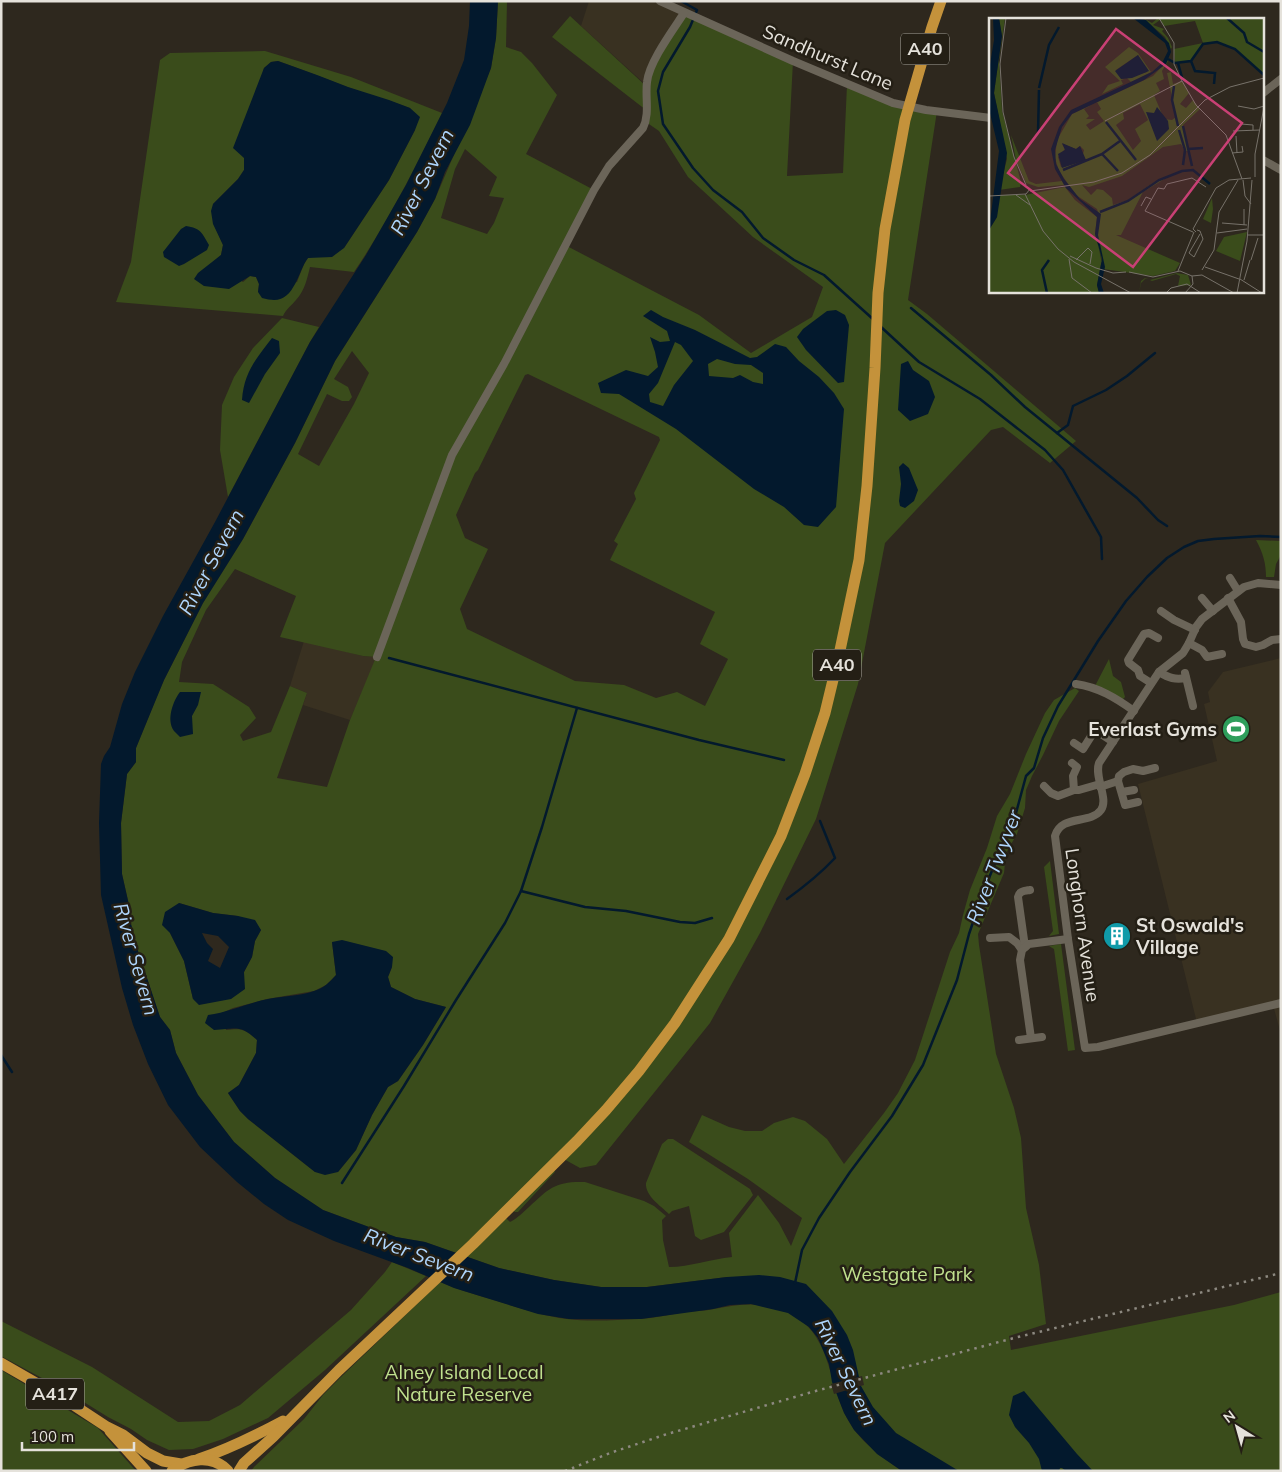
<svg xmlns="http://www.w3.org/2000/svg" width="1282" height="1472" viewBox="0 0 1282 1472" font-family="Mulish,sans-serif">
  <rect width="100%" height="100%" fill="#2e281e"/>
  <!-- built -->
  <g fill="#393121">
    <polygon points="589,1 660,1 684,13 647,86 581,26"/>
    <polygon points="304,641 363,656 377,657 350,720 303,705 307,693 290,686"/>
    <polygon points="1281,658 1281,1034 1273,1005 1197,1023 1138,784 1217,761 1204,704 1210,702 1208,692 1223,672"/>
  </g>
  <!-- green -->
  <g fill="#3a4c1b" fill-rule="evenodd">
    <path d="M498 1H507L506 47 521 52 532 63 557 95 526 154 594 190 565 245 699 315 751 353 812 317 823 287 753 237 688 177 659 131 646 122V110L552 37 570 16 646 86 647 80 684 13 793 61 787 176 843 173 847 85 893 103 937 111 908 300 927 314 1076 441 1050 463 1003 427 991 430 885 543 858 684 816 819 760 933 710 1023 596 1165 580 1168 562 1158 552 1168 555 1172 518 1212H515L510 1208 503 1215 510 1222C518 1218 523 1212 529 1207 549 1188 556 1181 585 1182L644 1201 654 1206 666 1216 662 1220 663 1240 669 1267C690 1267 711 1259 732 1257L729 1233 758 1195 779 1223 791 1246 802 1218 748 1179 689 1142 702 1115 729 1127 745 1131H762L774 1123 793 1117 805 1121 827 1139 844 1164 884 1113 898 1093 915 1060 950 952 959 933 963 915 970 890 987 848 997 816 1010 794 1026 754 1045 713 1054 700 1075 688 1079 691 1059 721 1043 755 1032 776 1026 790 1025 808 1017 834 1006 853 1004 873 978 934 979 945 996 1054 1014 1108 1021 1138 1026 1208 1039 1265 1046 1324 1009 1336 1011 1350 1234 1305 1281 1292V1471H933L879 1436 824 1321 727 1277 647 1287H601L554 1280 499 1268 425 1242 396 1237 323 1210 275 1178 234 1142 198 1095 176 1053 170 1030 160 1017 137 948 128 912 129 905 122 874 121 823 127 774 136 762V748L153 706 164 680 203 603 243 539 295 443 335 361 417 232 435 199 491 68 496 38ZM465 149 497 177 489 196 504 198 494 223 487 234 441 218 455 169ZM352 351 369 373 354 404 319 466 298 454 327 394 342 401H349L352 397 348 387 334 379ZM528 374 659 437 660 440 634 493 636 499 614 541 618 544 610 560 715 612 700 644 728 659 705 706 677 692 656 698 624 685 575 681 467 629 460 609 488 549 465 538 456 515 475 473 478 470 525 375ZM235 569 296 596 280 637 363 656 376 657 350 720 327 787 277 778 307 693 290 686 271 732 243 741 240 735 256 718 249 707 213 684 179 682 182 662 206 610ZM179 903 213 913 238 916 261 930 255 941 252 957 244 972 193 999 184 961 170 933ZM332 942 392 967 388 977 391 987 415 999 446 1007 423 1045 398 1081 388 1087 372 1115 356 1150 338 1172H315L248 1119 240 1111 228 1093 239 1085 256 1053 257 1040C245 1029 242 1028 226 1030L220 1014 233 1008 267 999 314 991 326 985 336 975Z"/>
    <path d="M265 51 351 77 442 113C415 168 388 222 354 272L310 267C307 279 305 290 296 300 292 305 286 309 283 316L116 302 131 262 160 60 170 53ZM278 61C301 69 324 78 347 87 368 95 389 100 410 108L415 130 389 180 344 248 308 258 304 264 297 282 258 292 259 284 256 277 250 276 243 282 212 263 221 255 223 245 214 224 213 204 238 179 244 170V158L264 68 271 62Z"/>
    <polygon points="282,318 319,327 310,342 228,497 220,450 222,405 234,377 253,348"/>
    <path d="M1256 540 1281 541V555L1276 564 1274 577H1266C1266 563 1263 553 1256 540Z"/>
    <polygon points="1109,659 1113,676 1121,682 1125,697 1122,700 1095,686"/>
    <polygon points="1050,861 1059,934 1049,936 1053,931 1044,867"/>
    <polygon points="1061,944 1075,1050 1068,1051 1054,949 1049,946"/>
    <path d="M668 1139H673L750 1189 753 1195 724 1232 701 1240 695 1236 689 1206 672 1211 669 1214C661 1206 645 1196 646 1183L662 1144Z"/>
    <polygon points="392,1262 426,1276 325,1370 268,1418 223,1439 193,1449 169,1450 147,1440 131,1429 108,1417 66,1391 1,1356 1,1321 92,1367 178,1422 209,1421 240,1405 351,1310 385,1272"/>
    <path d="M440 1282C458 1290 478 1295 497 1301 520 1308 543 1316 567 1319 590 1322 616 1320 639 1319 654 1318 669 1315 684 1312 694 1311 705 1311 714 1309 741 1304 763 1301 789 1313 829 1332 828 1377 844 1412 855 1438 879 1455 902 1471H251L254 1467 304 1419 323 1395 341 1377Z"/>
    <polygon points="1,1370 98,1428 136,1471 1,1471"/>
  </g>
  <!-- water -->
  <g fill="#03192d" fill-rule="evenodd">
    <polygon points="470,1 498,1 496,38 491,68 470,125 445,172 435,199 417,232 335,361 295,443 243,539 203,603 164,680 136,748 136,762 127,774 121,823 122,874 129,905 128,912 137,948 160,1017 170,1030 176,1053 198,1095 234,1142 275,1178 323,1210 396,1237 425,1242 499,1268 554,1280 601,1287 647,1287 727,1277 759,1275 780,1277 806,1284 832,1311 847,1335 853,1350 861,1386 873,1407 896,1433 959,1471 902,1471 877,1454 854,1430 844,1413 832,1382 829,1364 818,1338 809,1327 788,1313 751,1304 730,1305 713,1309 641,1319 569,1319 538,1314 454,1288 408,1268 334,1241 288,1220 264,1204 237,1182 200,1147 168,1105 148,1064 133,1025 122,988 101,895 99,823 101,764 104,756 110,747 122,704 135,672 163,616 215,522 310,342 366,255 406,185 447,103 464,60 469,26"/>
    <path d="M278 61 317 75 348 87 389 100 410 108 420 117 415 130 389 180 344 248 332 257 308 258C298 271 295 300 274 300 271 300 266 299 262 298L258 292 259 284 256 277 250 276 229 289 204 286 194 279 198 273 221 255 223 245 213 224 211 211 213 204 238 179 244 170V158L233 148 264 68 271 62Z"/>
    <path d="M186 226C201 228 202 233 209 245L207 250 184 264 179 266 164 257 163 252 181 229Z"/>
    <path d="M651 310 663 317 695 330 750 358 757 357 775 344 786 347 799 361 819 377 834 393 844 409 836 507 818 527 804 525 784 507 754 489 676 429 619 394 601 393 598 383 626 370 648 376 658 367 655 352 650 337 660 342 670 341 667 331 643 316ZM675 342 681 345 693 361 674 385 663 406 650 402 649 394 658 383ZM717 359 735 364 751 365 763 373V384L753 382 740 375 733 378 709 376 708 364Z"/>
    <polygon points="836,310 845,315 849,325 844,382 838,383 806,350 797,337 803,329 827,311"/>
    <path d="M272 338 279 341 280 353 265 374 249 403 242 400C244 372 256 359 272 338Z"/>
    <polygon points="908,361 913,370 929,381 935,397 928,414 910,421 898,410 901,364"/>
    <polygon points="903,463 909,468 918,490 914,501 905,508 900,506 899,501 901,484 899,467"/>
    <path d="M180 692H201L198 705 192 716 193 734 180 737C178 735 176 733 174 731 166 720 173 701 180 692Z"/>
    <path d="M179 903 213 913 238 916 255 920 261 930 255 941 252 957 244 972 245 989 231 999 199 1005 193 999 184 961 170 933 162 925 165 912ZM202 933 218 936 229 947 220 968 208 961 213 949 207 943Z"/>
    <path d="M342 940 386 951 393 957 392 967 388 977 391 987 415 999 446 1007 423 1045 398 1081 388 1087 372 1115 356 1150 338 1172 325 1175 315 1172 248 1119 240 1111 228 1093 239 1085 256 1053 257 1040C240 1024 236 1029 214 1030L205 1023 208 1015C229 1012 248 1003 268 999 283 996 300 996 314 991 324 988 330 982 336 975L332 942Z"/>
    <polygon points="1024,1391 1077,1454 1093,1471 1066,1471 1062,1468 1060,1468 1059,1471 1042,1471 1039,1459 1029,1443 1015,1427 1009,1415 1013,1396"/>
  </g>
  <!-- pier -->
  <polygon fill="#2e281e" points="862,1376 864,1385 834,1394 831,1384"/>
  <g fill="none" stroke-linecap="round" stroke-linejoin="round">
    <!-- stream -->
    <g stroke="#03192d" stroke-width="2.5">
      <polyline points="681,1 697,10 690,27 663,72 658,91 663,124 693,168 713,190 742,212 763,238 794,260 824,275 874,320"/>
      <polyline points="911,308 991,375 1025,407 1137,498 1158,520 1167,526"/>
      <polyline points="880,326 919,362 980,399 1045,450 1063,470 1101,537 1102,559"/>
      <polyline points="1057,433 1068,425 1073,406 1106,390 1127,376 1155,353"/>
      <polyline points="389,658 699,740 784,760"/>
      <polyline points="521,891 542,827 577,708"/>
      <path d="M787 899C805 886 820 874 835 858L820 821"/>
      <polyline points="1,1055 12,1072"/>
      <polyline points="342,1183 404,1086 456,1000 505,923 521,891 585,907 626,911 680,922 695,923 712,918"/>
      <polyline points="795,1283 802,1250 819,1218 850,1172 892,1116 923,1065 957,980 969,934 984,890 1016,813 1026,776 1034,768 1043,738 1058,706 1098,641 1126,601 1147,577 1167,558 1184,547 1198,541 1214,539 1260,536 1281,537"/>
    </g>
    <!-- minor -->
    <g stroke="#6b6559" stroke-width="8">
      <polyline points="660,1 793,61 893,103 926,110 991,118"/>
      <polyline points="1263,93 1281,79"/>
      <polyline points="1263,160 1281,170"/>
      <polyline points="1230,578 1238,591"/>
      <path d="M1281 585 1258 583 1244 587 1202 619 1196 627 1189 643 1183 653 1159 672 1099 763C1094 777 1109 799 1101 810 1090 825 1061 814 1055 836L1068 939 1085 1048 1098 1047 1281 1003"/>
      <polyline points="1202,598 1213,611"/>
      <polyline points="1228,598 1241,622 1243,639 1245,644 1256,647 1263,645 1272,640 1281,639"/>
      <polyline points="1161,611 1174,620 1195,630"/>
      <polyline points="1189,643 1202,650 1207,657 1222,654"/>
      <path d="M377 657 452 455 504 364 594 190 609 166 643 128C650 114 645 97 647 82 649 62 673 30 684 13"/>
      <path d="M1159 672C1169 678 1175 680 1186 678"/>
      <polyline points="1185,673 1193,706"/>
      <polyline points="1151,683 1140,676 1138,670 1129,663 1128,660 1144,634 1149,633 1158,638"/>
      <path d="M1076 684C1098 687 1116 698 1134 711"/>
      <polyline points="1074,743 1083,749 1095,730 1113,742"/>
      <polyline points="1072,763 1077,767 1073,776 1074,790"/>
      <polyline points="1118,781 1125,805 1138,802"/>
      <polyline points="1044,786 1051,793 1058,796 1074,790 1079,790 1100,784"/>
      <polyline points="1100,787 1118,781 1119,776 1124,772 1133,769 1143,771 1155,768"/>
      <polyline points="1122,792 1134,790"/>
      <polyline points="990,938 1009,937 1017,943 1022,950"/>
      <path d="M1025 947 1018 897C1019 891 1024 891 1030 890"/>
      <polyline points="1031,1038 1020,960 1022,950 1029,944 1068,939"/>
      <polyline points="1019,1040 1042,1037"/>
    </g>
    <!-- highway -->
    <g stroke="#c4923b" stroke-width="11">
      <polyline points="1,1363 69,1402 107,1427 123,1435 147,1453 163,1461 181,1464"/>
      <polyline points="110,1431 146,1471"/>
      <path d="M199 1459C229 1449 255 1436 283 1421"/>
      <path d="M172 1471C188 1458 213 1454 228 1471"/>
      <polyline points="239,1471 244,1463 273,1437 339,1370 473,1244 577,1141 606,1110 639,1071 675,1023 729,939 781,836 805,774 825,713 839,655 859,560 867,486 875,368 878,293 885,229 905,120 932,27 941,1"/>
    </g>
    <!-- rail -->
    <polyline stroke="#8d8980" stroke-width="2.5" stroke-dasharray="2.5 5" stroke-linecap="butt" points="565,1471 610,1453 664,1435 812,1392 1014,1338 1281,1273"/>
  </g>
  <!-- icons -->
  <defs>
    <symbol id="stadium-disc" viewBox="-11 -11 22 22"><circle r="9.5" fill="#2e9e5b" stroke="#241f15"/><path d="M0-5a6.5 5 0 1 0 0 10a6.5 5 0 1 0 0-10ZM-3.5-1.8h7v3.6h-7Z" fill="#fff"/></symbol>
    <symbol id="building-disc" viewBox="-11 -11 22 22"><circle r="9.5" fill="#0f9aa8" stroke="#241f15"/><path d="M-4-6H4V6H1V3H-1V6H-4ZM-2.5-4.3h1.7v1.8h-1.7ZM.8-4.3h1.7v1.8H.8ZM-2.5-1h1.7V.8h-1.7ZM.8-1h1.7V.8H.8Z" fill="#fff"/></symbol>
  </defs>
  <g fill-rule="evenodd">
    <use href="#stadium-disc" x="1220" y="713" width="32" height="32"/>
    <use href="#building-disc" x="1101" y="920" width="32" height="32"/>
  </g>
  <g text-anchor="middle" stroke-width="5" stroke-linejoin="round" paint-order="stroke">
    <!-- shield labels -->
    <g fill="#241f15" stroke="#aba8a0" stroke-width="1">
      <rect x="901" y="33.5" width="48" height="31" rx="4"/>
      <rect x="813" y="649.5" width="48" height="31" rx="4"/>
      <rect x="26" y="1378.5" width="58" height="31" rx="4"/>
    </g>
    <g font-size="18" font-weight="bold" fill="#e5e2db">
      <text x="925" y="55">A40</text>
      <text x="837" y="671">A40</text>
      <text x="55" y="1400">A417</text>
    </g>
    <!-- street labels -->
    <g font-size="19" fill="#e5e2db" stroke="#241f15">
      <text transform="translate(828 57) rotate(23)" y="7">Sandhurst Lane</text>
      <text transform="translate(1083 925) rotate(82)" y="7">Longhorn Avenue</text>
    </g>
    <!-- poi labels -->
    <g font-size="19" font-weight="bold" fill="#e5e2db" stroke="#241f15" text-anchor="end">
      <text x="1217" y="736">Everlast Gyms</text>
      <text x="1136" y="932" text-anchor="start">St Oswald's<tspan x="1136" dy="22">Village</tspan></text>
    </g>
    <!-- park labels -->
    <g font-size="19" fill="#c0e18e" stroke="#241f15">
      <text x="907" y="1281">Westgate Park</text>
      <text x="464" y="1379">Alney Island Local<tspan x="464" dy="22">Nature Reserve</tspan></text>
    </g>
    <!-- water labels -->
    <g font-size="20" font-style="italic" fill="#aed5fc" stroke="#241f15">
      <text transform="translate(422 182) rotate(-63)" y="7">River Severn</text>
      <text transform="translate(211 562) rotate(-62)" y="7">River Severn</text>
      <text transform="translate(994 867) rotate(-69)" y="7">River Twyver</text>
      <text transform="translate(136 959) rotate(74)" y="7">River Severn</text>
      <text transform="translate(419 1255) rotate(21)" y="7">River Severn</text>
      <text transform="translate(846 1372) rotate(64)" y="7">River Severn</text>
    </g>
  </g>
  <!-- overview -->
  <g transform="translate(989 18)">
    <rect width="275" height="275" fill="#2e281e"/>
    <path d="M10 0H16L10 42 13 93 32 164 31 169 10 172 18 141 5 75 13 18ZM154 0 163 5 169 0H275V57L246 31 228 24 214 26 202 43 186 45 185 31 214 25 206 3 175 8 171 2 164 7 175 11 173 13 179 20 183 29 182 31 176 19ZM140 29 149 35 162 54 142 64 138 60 132 62 134 66 113 76 119 67 131 63 116 49ZM149 37 158 54 134 61 127 52ZM181 40 173 53 175 61 167 65 171 73 165 77 175 101 183 102 187 99 178 55 182 54 184 66 193 63 200 75 191 86 197 90 204 82 211 91 194 107 200 133H196L192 126 174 129 133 158 100 169 93 167 102 177 108 171 114 172 123 180 124 187 139 182 165 164 182 157 154 174 132 217H127L191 245 186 253 164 258 114 251 107 216 111 201 108 191 87 177 70 153 66 140 68 122 83 96 164 58ZM108 84 112 91 108 94 115 103 101 112 97 107 106 101H97L100 98 95 91ZM151 86 159 102 146 111 152 123 144 132 127 107 135 101 134 95ZM73 126 87 131 91 128 95 132 92 144 72 149 69 139 76 131ZM22 117 40 163 47 166 73 163 75 167 49 169 37 165 27 142ZM76 169 86 182 108 199 106 216 113 241 108 267 110 275H0V212L8 199 9 177H36ZM223 180 224 191 222 205 214 201ZM258 214 251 243 227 233 235 219ZM188 255 199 257 202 267 189 268 191 258 187 256 163 263 157 260 152 265 150 275 152 263 156 260 161 262Z" fill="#3a4c1b" fill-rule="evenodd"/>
    <path d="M4 0H10L13 18 5 75 18 135 8 199 0 212 10 133 0 91V53L5 22ZM144 0 157 2 180 25 182 34 177 46 155 62 83 96 73 109 66 132 67 146 75 161 91 181 112 196 109 217 116 249 112 266 115 275H110L108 267 113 241 106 216 108 199 77 170 66 151 62 131 70 109 82 92 163 54 173 45 179 33 176 25ZM149 37 160 53 143 60 132 61 126 53ZM168 89 179 103 180 111 168 123 157 94 165 95ZM73 125 87 131 91 128 97 142 73 150 69 136 76 132Z" fill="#03192d"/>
    <path fill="none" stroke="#03192d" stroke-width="2.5" d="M238 0 255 15 258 24 275 34M179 41 186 45 202 43 214 26 228 24 246 31 275 57M202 43 206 53 226 55 225 66M189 45 194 63M185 68 183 82 189 108M50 70 60 27 70 9M117 104 147 142M194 108 203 148M190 112 196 132 194 147M49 116 50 72M199 131 214 130M113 136 131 123M74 152 113 136 129 153M111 194 139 183 170 162 193 153 204 152 221 166M58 275 53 252 60 242"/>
    <path fill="none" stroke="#77726a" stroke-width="1" d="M17 0 11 46 14 94 25 139 37 167M170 0 185 25V46L193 63 207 87 237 117 253 161M249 88 265 91 275 88M116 103 193 63M252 106 264 107V112M244 113 271 112M247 118 248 135M243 135 254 134 253 128M266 159V136L275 89M254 162 256 178 262 186M41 173 105 164 133 155 161 137 216 82 241 69 275 60M36 176 54 213 69 231 85 244 142 275M27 177 41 187M0 178 37 176 41 171M152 188 157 179 162 181M233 205 258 207M255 207V191M208 212 211 213 214 221 205 239 200 235 211 216M204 214 156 193 169 170 175 171 178 166 203 160 217 169M207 214 204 211 227 170 240 162 262 160M228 215 258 211M259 217H275M81 238 107 250 124 255 137 254M80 241 83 260 103 275M87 242 99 230 103 234 101 246M262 242 269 220M216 249 250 261M213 252 225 232 230 194 249 162M189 253 205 214M140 254 164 259 191 253 203 258 213 257 245 275M251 261 273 275M255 262 261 242M177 275 182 270 198 266 212 275M196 275 204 266 203 258M248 275 258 223 263 162"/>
    <path fill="#c94075" fill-opacity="0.15" stroke="#c94075" stroke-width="2.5" d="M127 11 253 105 144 249 19 155Z"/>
    <rect width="275" height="275" fill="none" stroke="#e5e2db" stroke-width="2.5"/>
  </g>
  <!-- border -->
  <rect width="1282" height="1472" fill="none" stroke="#e5e2db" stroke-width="5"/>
  <!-- north arrow -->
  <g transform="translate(1237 1427) rotate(323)" stroke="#241f15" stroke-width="4" paint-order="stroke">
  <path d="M0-4L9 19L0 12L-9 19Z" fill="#e5e2db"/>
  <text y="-8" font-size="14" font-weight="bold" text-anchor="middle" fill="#e5e2db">N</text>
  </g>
  <!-- scale -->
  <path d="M22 1442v8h112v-8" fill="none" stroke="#e5e2db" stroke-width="2.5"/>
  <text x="30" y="1442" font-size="15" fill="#e5e2db" stroke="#241f15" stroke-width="4" paint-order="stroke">100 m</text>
</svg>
